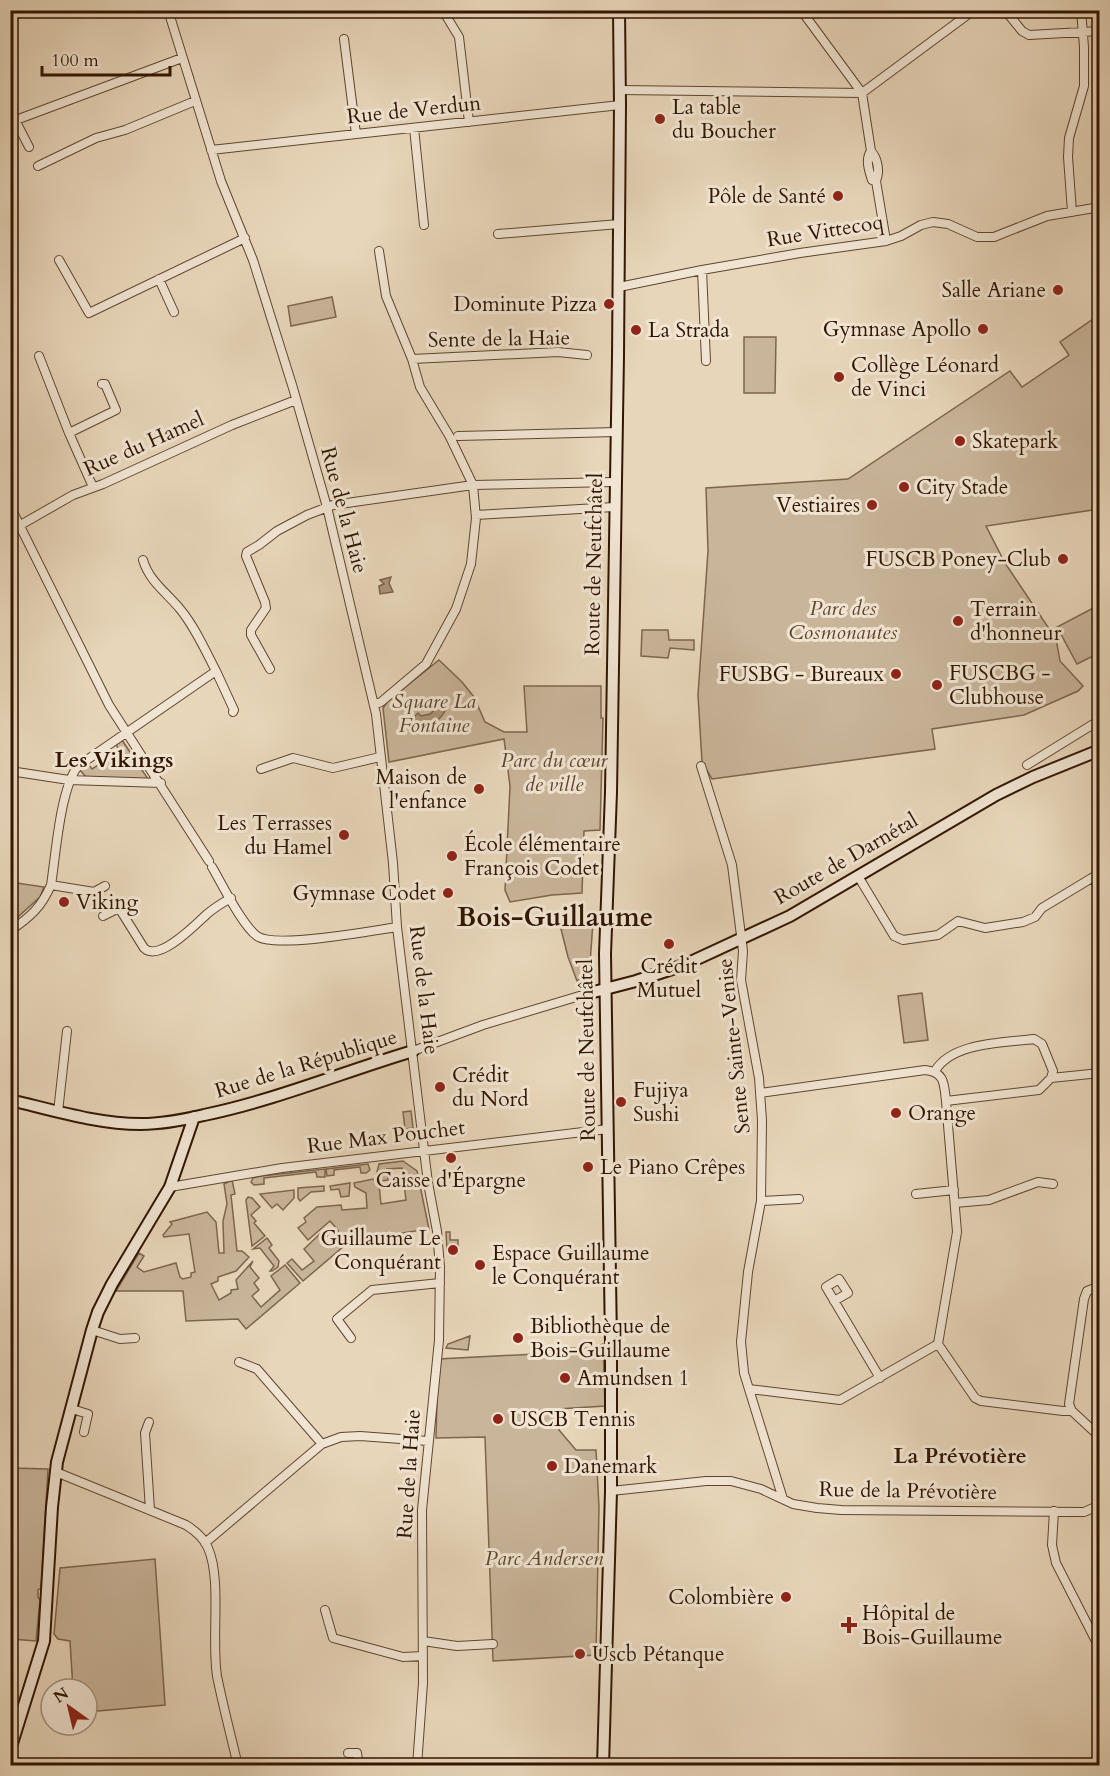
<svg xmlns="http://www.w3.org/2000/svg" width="1110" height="1776" font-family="Cardo,serif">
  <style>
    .green { fill: #c9b59a; stroke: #7d654d; stroke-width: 1.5 }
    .water { fill: #aa947b; stroke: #7a614a; stroke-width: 1.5 }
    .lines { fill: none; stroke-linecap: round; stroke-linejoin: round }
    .street-casing { stroke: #5f452e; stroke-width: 10 }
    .secondary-casing { stroke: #311500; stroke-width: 14 }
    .street { stroke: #f0e4d2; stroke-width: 8 }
    .secondary { stroke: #f0e4d2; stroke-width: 10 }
    .poi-dot { fill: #8f2418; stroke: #f0e4d2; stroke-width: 2 }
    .labels { text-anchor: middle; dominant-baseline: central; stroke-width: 6; stroke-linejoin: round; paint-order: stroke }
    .poi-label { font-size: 21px; fill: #311500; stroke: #f0e4d2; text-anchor: start }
    .street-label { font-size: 21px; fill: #311500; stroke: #f0e4d2 }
    .park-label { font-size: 21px; font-style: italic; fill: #5f452e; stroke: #f0e4d2 }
    .neighbourhood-label { font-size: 22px; font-weight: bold; fill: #311500; stroke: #f0e4d2 }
    .district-label { font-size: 27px; font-weight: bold; fill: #311500; stroke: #f0e4d2 }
  </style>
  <rect width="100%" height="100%" fill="#e8d6ba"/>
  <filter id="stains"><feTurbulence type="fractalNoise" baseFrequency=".00333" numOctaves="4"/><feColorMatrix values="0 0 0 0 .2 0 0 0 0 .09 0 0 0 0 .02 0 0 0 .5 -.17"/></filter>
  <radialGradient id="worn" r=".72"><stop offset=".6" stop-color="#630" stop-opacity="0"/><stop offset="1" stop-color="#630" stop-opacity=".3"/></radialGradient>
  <path class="green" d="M332 297 336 317 291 326 288 306Z
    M1099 315V509L986 526 1005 563 1056 639 1060 661 1083 686 1078 691 1024 715 932 729 935 749 712 779 702 762 698 695 708 551 706 488 848 479 1010 371 1022 387 1069 355 1060 342Z
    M744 337H776L775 393H744Z
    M1099 605V653L1077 664 1057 627Z
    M642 630H668L669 640H694V650L670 648 668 658 641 656Z
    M439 660 462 682 474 697 485 722 504 732H527L524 686H601V718H603L600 830 584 831 582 893 552 895 510 902 505 890 510 786 504 739 389 762 383 708 388 701Z
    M122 740 148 779 86 777 80 770 88 764 92 769 120 751 116 745Z
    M10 882 44 887 40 897 11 923Z
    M593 922 590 964 585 976 577 981 568 957 561 929Z
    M922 993 928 1040 904 1043 898 996Z
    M411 1111 413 1128 405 1129 403 1112Z
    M403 1161 417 1171 429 1229 350 1241 303 1281 287 1263 292 1259 302 1270 314 1261 304 1249 322 1232 326 1236 337 1238 338 1230 330 1221 308 1240 298 1228 306 1222 304 1218 317 1207 341 1205 342 1210 367 1208 366 1193 355 1187 354 1183 373 1179 379 1185 381 1204 406 1200 402 1168 387 1169 388 1180 381 1181 376 1176 379 1164Z
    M368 1164 370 1170 366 1173H361L360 1167 334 1170V1175L327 1176 326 1169Z
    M325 1169V1177H317L316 1172 264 1178V1184L254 1185 251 1182 253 1178 261 1176Z
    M232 1180 235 1194 231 1195 237 1251H242L249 1257 236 1271 218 1277V1281L211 1284 219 1300 231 1293V1290L238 1289 236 1280 253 1261 250 1267 259 1278 254 1283 259 1290 252 1296 261 1307 280 1290 271 1276 285 1265 300 1283 246 1329 238 1319 186 1321 183 1291H116L139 1253 144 1256 137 1267 144 1272 176 1263 180 1277 183 1279 191 1277V1273L195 1272 189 1234 164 1237 163 1235 172 1224 170 1222 207 1212 216 1222 219 1253H224L223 1221 227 1204 224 1184Z
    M350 1183 349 1196 341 1197 339 1189 331 1190 330 1186Z
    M324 1186V1191L311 1192 300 1201 298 1198V1188Z
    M294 1190V1198L283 1210 277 1204 272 1208 260 1194Z
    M248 1197 252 1198 260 1207 251 1215 256 1221 254 1223 265 1236 252 1246 246 1200Z
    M446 1232H450V1240H458V1254L451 1253 450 1255 447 1251Z
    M267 1238 272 1245 269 1248 279 1261 278 1267 272 1271H270L274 1266 260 1248 253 1249Z
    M470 1336 468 1350 446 1348 448 1344Z
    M603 1344 605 1406 558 1409 559 1430 576 1450H596L599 1507 596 1655 493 1661 485 1437 436 1438 438 1359 536 1354V1350L556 1349 557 1353 567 1352H559V1348H596Z
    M10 1468 48 1469 41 1588 38 1590V1597L40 1600 36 1641 11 1639Z
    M155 1559 165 1705 87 1712V1689H73L70 1641 58 1639 54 1634 60 1568Z"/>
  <path class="water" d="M391 577 389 583 393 592 380 594 379 586 384 584 380 580Z
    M446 699H448C448 715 432 726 419 732L415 727V716L418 713 421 716 430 714Z"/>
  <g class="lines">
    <g class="street-casing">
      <path id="street" d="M168 10 221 181 253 260 293 388 327 507 376 714 393 863 397 927 428 1183 437 1231 440 1267 439 1340 422 1510 423 1683 417 1766
        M439 10 445 14 459 37 469 122
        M801 10 862 93 871 151C878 159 880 172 876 181L886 241
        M1005 10 1022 31 1029 35 1100 31
        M344 39 356 134
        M620 90 862 93 974 10
        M10 110 29 147
        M16 120 182 58
        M414 128 424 225
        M211 150 620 105
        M871 151C865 159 869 171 872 180L876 181
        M38 166 96 138 125 130 195 101
        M1072 212 1068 157 1069 138 1084 86V47L1081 10
        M498 234 619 224
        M59 260 89 313 245 238
        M702 270 706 361
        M159 279 174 312
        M619 287 702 270 800 253 886 241 901 236 921 225 933 222 948 224 977 237H994L1047 216 1100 207
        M39 356 69 433
        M412 359 558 352 587 355
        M458 436 616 432
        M93 487 69 433 116 410 105 384H102
        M10 506 109 705 209 861
        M476 515 614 507
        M10 531 73 495 103 484 232 425 296 400
        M270 669 251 635V630L266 608 265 602 246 556 247 552 259 545 277 531 307 515 333 505 473 485 615 482
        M216 671 234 710 233 712
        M374 705 381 702 426 664 456 609 471 564 476 518 473 485 450 437 420 387 412 359 386 296 379 251
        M1027 765 1100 720
        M701 766 732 865 743 951 741 980 759 1078 762 1120 761 1201 748 1272 741 1342 744 1373 783 1499
        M261 769 293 758 333 768 380 757
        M10 771 69 780 161 783
        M212 867C222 884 242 925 257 936 274 949 371 931 397 927
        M858 876 894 936 903 940 938 935 958 921 985 928 1023 922 1035 917 1042 908 1100 873
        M1093 877 1100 889
        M51 885 94 892 105 886
        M103 916 119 908 144 948C159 963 196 924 207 914 214 908 222 903 231 898
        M10 931C30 917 41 908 51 885 56 854 60 789 78 766L216 671C205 650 195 627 180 609 167 593 149 581 143 560
        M413 1051 483 1025 586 994
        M935 1071C952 1042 1004 1043 1034 1039L1042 1044 1053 1071 1051 1078 1039 1090 946 1101
        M1051 1078 1100 1073
        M760 1093 925 1070C945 1072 944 1084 946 1101L957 1232 938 1344
        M58 1112 67 1031
        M170 1187 282 1168 608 1129
        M916 1194 954 1190
        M761 1201 799 1199
        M955 1203 989 1200 1038 1182 1053 1184
        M1100 1286 1087 1291 1084 1299 1069 1404 1072 1411 1100 1437
        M834 1301 848 1293 839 1279 826 1287 880 1378
        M92 1330 120 1339 135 1338
        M351 1338 337 1319 372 1290 440 1283
        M239 1362 257 1369 322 1444
        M749 1389 840 1400 938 1344 975 1398 981 1401 1063 1411H1072
        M72 1409 88 1414 84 1432
        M149 1422 145 1433 150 1510
        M56 1472 186 1525C194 1530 204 1538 208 1548 222 1579 211 1640 217 1676 223 1706 231 1736 238 1766
        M611 1491 706 1481H731L761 1489 793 1504 817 1508 841 1510 1084 1512 1100 1505
        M1054 1511 1052 1545 1056 1563 1100 1649
        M205 1543 322 1444 341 1437 360 1436 428 1441
        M325 1610 333 1638 403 1657 423 1656
        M423 1641 457 1646 493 1644
        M348 1753H357L359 1766"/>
    </g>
    <g class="secondary-casing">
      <path id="secondary" d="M586 994 636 981 684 965 790 916 996 795 1033 777 1100 750
        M10 1100C53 1110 97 1124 141 1124 162 1124 183 1120 204 1115 276 1100 343 1072 413 1051
        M10 1750 44 1641 52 1507 57 1462 92 1330 98 1312 112 1284 170 1187 194 1117
        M603 1766 611 1491V1342L605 954 611 792 618 356 620 105 619 10"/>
    </g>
    <use href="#street" class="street"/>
    <use href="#secondary" class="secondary"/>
  </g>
  <g class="poi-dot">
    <circle cx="660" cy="119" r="6"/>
    <circle cx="838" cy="196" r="6"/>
    <circle cx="1058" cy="290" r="6"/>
    <circle cx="609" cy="304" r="6"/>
    <circle cx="983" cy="329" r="6"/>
    <circle cx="636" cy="330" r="6"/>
    <circle cx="839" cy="377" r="6"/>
    <circle cx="960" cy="441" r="6"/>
    <circle cx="904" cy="487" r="6"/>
    <circle cx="872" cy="505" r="6"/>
    <circle cx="1063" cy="559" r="6"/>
    <circle cx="958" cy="621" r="6"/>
    <circle cx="896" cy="674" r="6"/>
    <circle cx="937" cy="685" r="6"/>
    <circle cx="479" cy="789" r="6"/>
    <circle cx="344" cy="835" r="6"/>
    <circle cx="452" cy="856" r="6"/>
    <circle cx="448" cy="893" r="6"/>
    <circle cx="64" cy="902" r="6"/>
    <circle cx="669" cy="944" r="6"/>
    <circle cx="440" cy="1087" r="6"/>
    <circle cx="621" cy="1102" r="6"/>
    <circle cx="896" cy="1113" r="6"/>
    <circle cx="451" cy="1158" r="6"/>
    <circle cx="588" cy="1167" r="6"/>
    <circle cx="453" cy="1250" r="6"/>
    <circle cx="480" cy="1265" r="6"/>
    <circle cx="518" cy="1338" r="6"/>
    <circle cx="565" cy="1378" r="6"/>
    <circle cx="498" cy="1419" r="6"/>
    <circle cx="552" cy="1466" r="6"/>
    <circle cx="786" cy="1597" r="6"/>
    <path d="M846 1616h6v6h6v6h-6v6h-6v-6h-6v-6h6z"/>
    <circle cx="580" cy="1654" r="6"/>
  </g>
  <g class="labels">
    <g class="poi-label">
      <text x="672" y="107">La table<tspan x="672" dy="24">du Boucher</tspan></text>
      <text x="826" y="196" text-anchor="end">Pôle de Santé</text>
      <text x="1046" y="290" text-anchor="end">Salle Ariane</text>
      <text x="597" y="304" text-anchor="end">Dominute Pizza</text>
      <text x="971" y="329" text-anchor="end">Gymnase Apollo</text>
      <text x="648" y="330">La Strada</text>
      <text x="851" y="365">Collège Léonard<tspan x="851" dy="24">de Vinci</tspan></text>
      <text x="972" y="441">Skatepark</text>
      <text x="916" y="487">City Stade</text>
      <text x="860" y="505" text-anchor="end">Vestiaires</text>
      <text x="1051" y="559" text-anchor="end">FUSCB Poney-Club</text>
      <text x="970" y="609">Terrain<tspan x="970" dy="24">d'honneur</tspan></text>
      <text x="949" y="673">FUSCBG -<tspan x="949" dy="24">Clubhouse</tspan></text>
      <text x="884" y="674" text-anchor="end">FUSBG - Bureaux</text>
      <text x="467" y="777" text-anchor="end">Maison de<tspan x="467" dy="24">l'enfance</tspan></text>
      <text x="332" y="823" text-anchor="end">Les Terrasses<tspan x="332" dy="24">du Hamel</tspan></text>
      <text x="464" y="844">École élémentaire<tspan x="464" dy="24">François Codet</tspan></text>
      <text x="436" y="893" text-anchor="end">Gymnase Codet</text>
      <text x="76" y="902">Viking</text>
      <text x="669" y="966" text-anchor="middle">Crédit<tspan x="669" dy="24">Mutuel</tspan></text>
      <text x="452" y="1075">Crédit<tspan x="452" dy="24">du Nord</tspan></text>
      <text x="633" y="1090">Fujiya<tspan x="633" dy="24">Sushi</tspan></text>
      <text x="908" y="1113">Orange</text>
      <text x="600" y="1167">Le Piano Crêpes</text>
      <text x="451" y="1180" text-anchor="middle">Caisse d'Épargne</text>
      <text x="441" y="1238" text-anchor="end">Guillaume Le<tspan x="441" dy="24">Conquérant</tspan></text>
      <text x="492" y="1253">Espace Guillaume<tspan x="492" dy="24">le Conquérant</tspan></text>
      <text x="530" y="1326">Bibliothèque de<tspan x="530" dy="24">Bois-Guillaume</tspan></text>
      <text x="577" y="1378">Amundsen 1</text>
      <text x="510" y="1419">USCB Tennis</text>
      <text x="564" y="1466">Danemark</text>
      <text x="774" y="1597" text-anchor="end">Colombière</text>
      <text x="862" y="1613">Hôpital de<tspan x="862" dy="24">Bois-Guillaume</tspan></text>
      <text x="592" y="1654">Uscb Pétanque</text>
    </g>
    <g class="street-label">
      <text transform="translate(414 110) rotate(-6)">Rue de Verdun</text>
      <text transform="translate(825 231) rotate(-9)">Rue Vittecoq</text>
      <text transform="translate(499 339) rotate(-1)">Sente de la Haie</text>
      <text transform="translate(144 444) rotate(-24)">Rue du Hamel</text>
      <text transform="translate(344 510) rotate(75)">Rue de la Haie</text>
      <text transform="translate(594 564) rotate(-89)">Route de Neufchâtel</text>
      <text transform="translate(846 859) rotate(-30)">Route de Darnétal</text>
      <text transform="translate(424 990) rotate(83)">Rue de la Haie</text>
      <text transform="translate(734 1046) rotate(-96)">Sente Sainte-Venise</text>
      <text transform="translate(587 1050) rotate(-91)">Route de Neufchâtel</text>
      <text transform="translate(306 1064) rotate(-17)">Rue de la République</text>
      <text transform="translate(386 1137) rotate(-7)">Rue Max Pouchet</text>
      <text transform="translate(409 1474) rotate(-86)">Rue de la Haie</text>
      <text transform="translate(908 1491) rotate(1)">Rue de la Prévotière</text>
    </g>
    <g class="park-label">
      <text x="843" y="608">Parc des<tspan x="843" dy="24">Cosmonautes</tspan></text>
      <text x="434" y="701">Square La<tspan x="434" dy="24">Fontaine</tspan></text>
      <text x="554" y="760">Parc du cœur<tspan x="554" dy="24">de ville</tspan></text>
      <text x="544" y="1558">Parc Andersen</text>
    </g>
    <g class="neighbourhood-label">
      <text x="114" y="760">Les Vikings</text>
      <text x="960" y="1456">La Prévotière</text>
    </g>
    <g class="district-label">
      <text x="555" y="917">Bois-Guillaume</text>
    </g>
  </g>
  <rect width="1110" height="1776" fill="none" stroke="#e8d6ba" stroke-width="36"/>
  <rect x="12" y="12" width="1086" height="1752" fill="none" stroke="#311500" stroke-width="3"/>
  <rect x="18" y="18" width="1074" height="1740" fill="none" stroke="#311500" stroke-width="1.5"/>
  <g transform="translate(69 1707) rotate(326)"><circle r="28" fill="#f0e4d2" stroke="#a4917e" stroke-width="1.5"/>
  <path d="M0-4.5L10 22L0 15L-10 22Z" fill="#8f2418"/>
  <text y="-9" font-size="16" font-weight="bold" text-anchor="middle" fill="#311500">N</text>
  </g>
  <path d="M42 66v9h128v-9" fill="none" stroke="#311500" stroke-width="3"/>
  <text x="51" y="66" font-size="18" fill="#311500" stroke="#f0e4d2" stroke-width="4.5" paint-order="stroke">100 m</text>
  <rect width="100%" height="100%" filter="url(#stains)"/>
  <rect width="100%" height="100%" fill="url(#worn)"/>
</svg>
